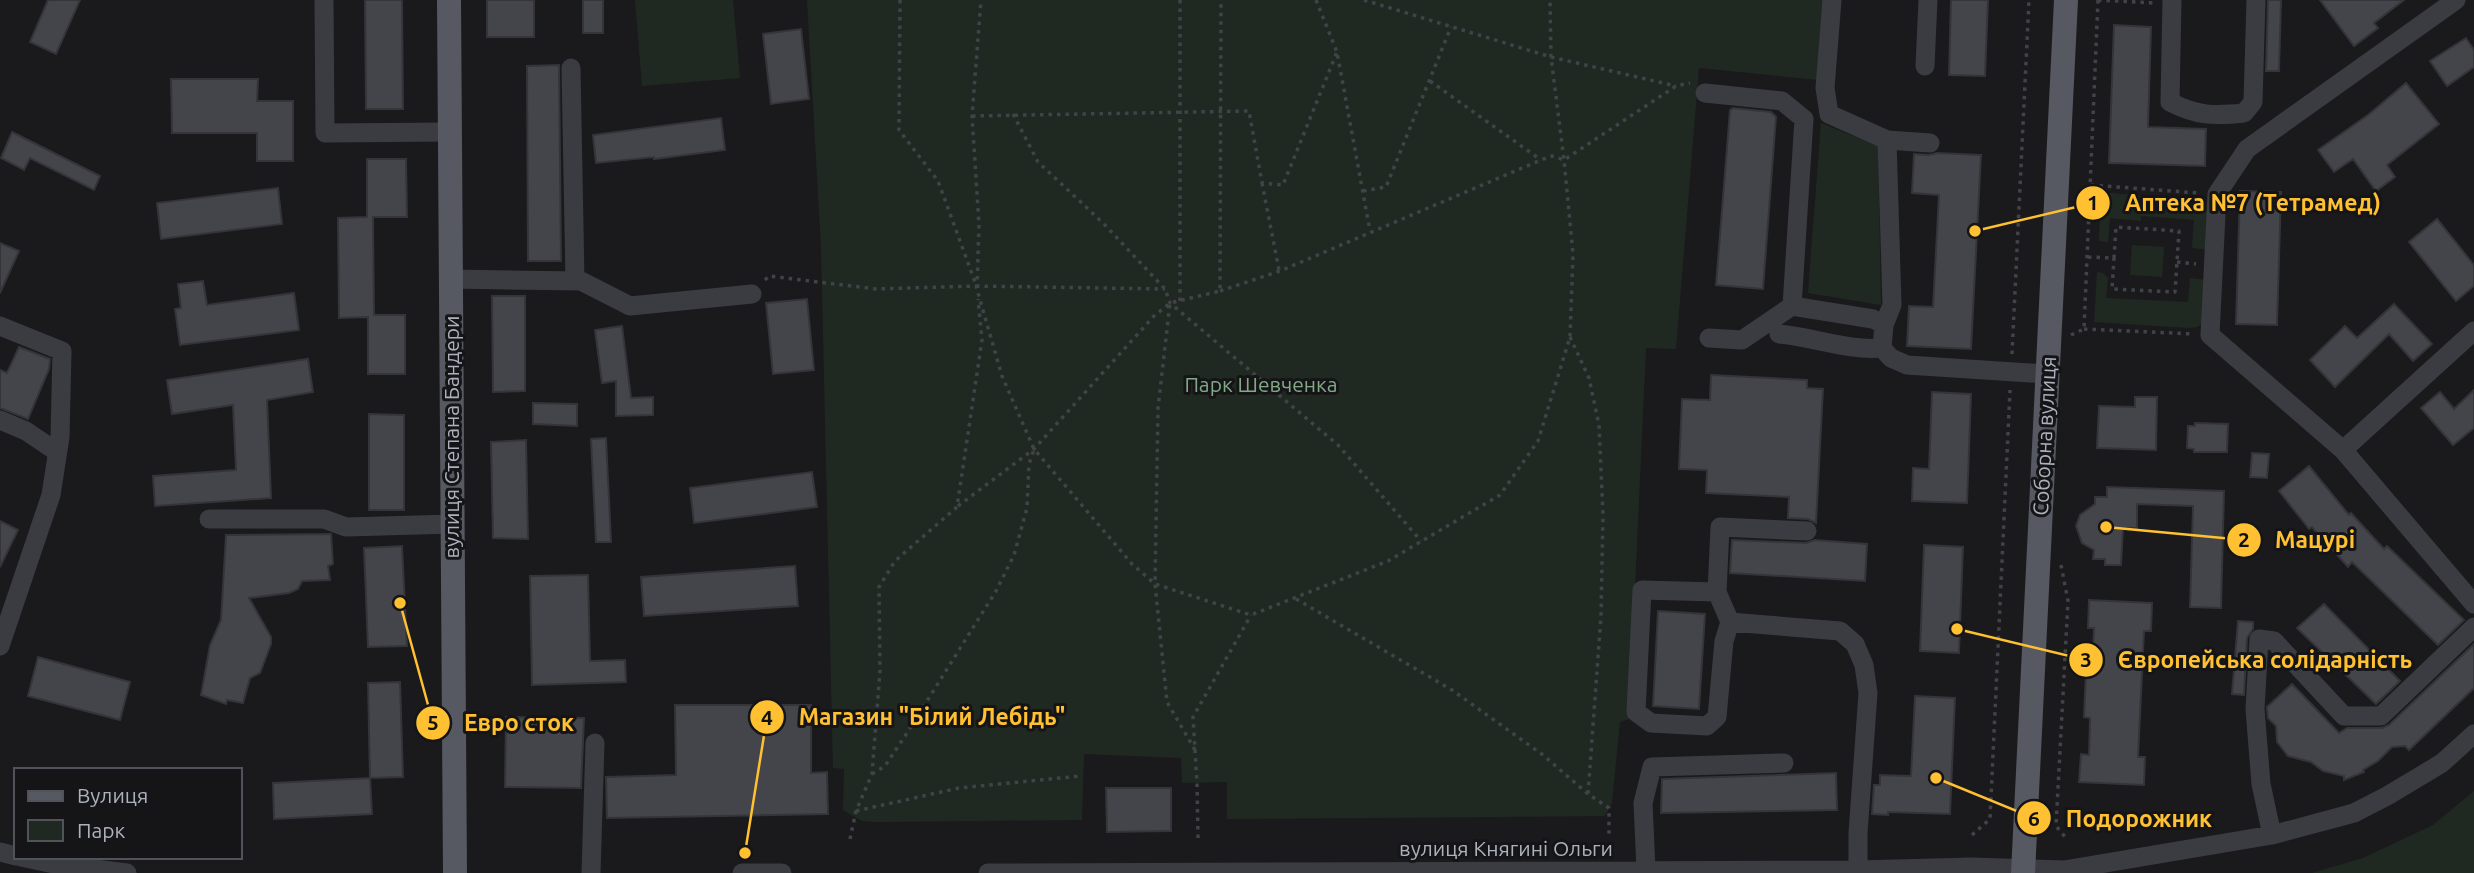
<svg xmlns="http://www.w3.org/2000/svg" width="2474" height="873" font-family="Ubuntu,sans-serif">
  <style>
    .green { fill: #202921 }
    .building { fill: #44454a; stroke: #343439; stroke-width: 2 }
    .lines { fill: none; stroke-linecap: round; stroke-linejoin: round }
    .path { stroke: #414349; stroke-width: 3.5; stroke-dasharray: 3.5 5; stroke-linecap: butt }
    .minor { stroke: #3b3c42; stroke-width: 19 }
    .major { stroke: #575962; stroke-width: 24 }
    .labels { text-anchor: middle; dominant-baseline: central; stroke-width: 6; stroke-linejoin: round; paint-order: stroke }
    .park-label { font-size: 21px; fill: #82a986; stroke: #151518 }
    .street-label { font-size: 21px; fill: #acb1bd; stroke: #151518 }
    .leader { fill: none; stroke: #ffc031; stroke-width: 2.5 }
    .callout-dot { fill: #ffc031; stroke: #151518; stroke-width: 2.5 }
    .mark-label { font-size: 21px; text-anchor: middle; font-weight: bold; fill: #111 }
    .callout-label { font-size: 23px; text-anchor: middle; font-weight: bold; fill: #ffc031; stroke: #151518; stroke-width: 6; stroke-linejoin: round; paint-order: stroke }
  </style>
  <rect width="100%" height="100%" fill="#1a1a1d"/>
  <path class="green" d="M635 0H733L740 78 642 86Z
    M807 0H1826L1819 80 1699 68 1676 349 1646 348 1629 719 1620 722 1612 803 1605 816 1227 819V782L1182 783 1181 758 1084 754 1082 820 876 822 862 821 843 810 844 769 833 768 821 247Z
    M1821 123 1878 146 1881 305 1808 293Z
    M2101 192 2206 202 2209 208V250L2192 248 2194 220 2141 216V221L2110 218 2108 242 2099 241Z
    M2132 245 2164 247 2162 277 2130 275Z
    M2097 272 2103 273 2108 278 2106 298 2188 302 2190 278 2207 280 2202 324 2197 327 2189 328 2094 322Z
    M2474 791V873H2312L2363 858 2433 825Z"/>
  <path class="building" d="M48 0H80L56 54 30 42Z
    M365 0H402L403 109H366Z
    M487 0H534V37H487Z
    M583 0H603V33H583Z
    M1951 0H1988L1985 76 1949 75Z
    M2268 0H2281L2279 71H2266Z
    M2320 0H2404L2374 23 2378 28 2354 46Z
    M2114 25 2151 27 2148 127 2206 129 2205 166 2109 163Z
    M801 29 809 99 771 104 763 34Z
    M2466 38 2474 50V67L2447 86 2430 61Z
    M559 65 561 261H528L527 66Z
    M171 79H258L257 101H293V161H257V133H172Z
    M2406 83 2439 124 2387 165 2395 177 2376 191 2353 159 2334 172 2318 150 2368 115Z
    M1733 108 1771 112 1776 117 1763 289 1716 285 1730 110Z
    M721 118 725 150 654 159V157L596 163 593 135Z
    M12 132 100 176 94 190 30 158 24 170 1 158Z
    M1937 153 1981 155 1971 349 1907 346 1909 306 1933 307 1939 195 1912 193 1914 154 1929 155Z
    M367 159H406L407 217H373L374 315H405V374H368V317L339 318 338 218 367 217Z
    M278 188 282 224 161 239 157 203Z
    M2240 191 2281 192 2277 325 2236 324Z
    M2437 219 2474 265V286L2456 301 2409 242Z
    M0 243 19 251 0 293Z
    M203 281 207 305 294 293 299 330 180 345 175 309 181 308 178 284Z
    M492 296H525V391L493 392Z
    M807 299 814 370 773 374 766 303Z
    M2394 304 2432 344 2413 361 2389 334 2335 387 2310 360 2345 326 2357 338Z
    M622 326 631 398 653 397V415L616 416V381L602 383 595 330Z
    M19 347 50 359 49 369 28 419 0 408V370L7 373Z
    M308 359 313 392 267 400 271 498 155 506 153 476 236 470 233 405 172 414 167 380Z
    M1711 375 1807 380V388L1823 389 1816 523 1808 519 1788 518 1789 497 1706 493 1707 470 1679 469 1682 399 1710 400Z
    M2474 390V428L2453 445 2421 408 2440 392 2454 409Z
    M1932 392 1971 394 1967 503 1912 501 1913 468 1929 469Z
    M2135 397H2157L2156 450 2097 448 2099 406 2135 407Z
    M533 403 577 404V426L533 424Z
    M369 414 404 415V510H369Z
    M2195 423 2228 424 2227 452H2194V449L2187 448 2188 426H2195Z
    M606 438 611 542H596L591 439Z
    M526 440 528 539 493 538 491 442Z
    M2252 453 2269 454 2267 478 2250 477Z
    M2309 466 2349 515 2351 513 2384 549 2387 546 2464 620 2438 645 2352 562 2348 567 2312 527 2309 529 2279 491Z
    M812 472 817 507 694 523 690 488Z
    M2107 487 2224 491 2221 608 2190 607 2193 506 2137 504V528H2123L2121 565H2105V559H2093L2094 550 2082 543 2076 526 2080 515 2095 504V497H2107Z
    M0 521 18 530 0 567Z
    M331 534 333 564 328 566 330 580 302 581 298 589 289 593 249 598 271 637V644L260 673 250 678 243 703 227 700 226 704 201 695 210 645 221 620 226 535Z
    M1732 540 1806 543 1815 540 1867 544 1865 581 1730 573Z
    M1924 545 1963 547 1959 653 1920 651Z
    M402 546 407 646 368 647 364 548Z
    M795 566 798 606 644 616 641 577Z
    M588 575 590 661 625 660 626 682 532 685 530 576Z
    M2089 600 2152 603 2151 631H2144L2138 757H2145L2144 785 2079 782 2081 754 2089 755 2090 718 2084 717 2086 672H2092L2094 628H2088Z
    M2324 604 2400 681 2376 704 2297 628Z
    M1658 611 1705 614 1699 709 1653 706Z
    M2238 621 2253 622V629L2247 638 2244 695 2232 694Z
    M2474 644V688L2409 750 2405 746 2392 747 2378 761 2363 770 2364 772 2344 780V776L2323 771 2311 762 2288 756 2277 742 2276 726 2268 718 2267 707 2292 684 2339 733 2347 728H2382L2389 725Z
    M38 657 130 682 120 720 28 696Z
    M400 682 403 777 370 778 368 683Z
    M1915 696 1955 698 1950 814 1888 812V815L1872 814 1874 785H1880V775L1911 776Z
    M675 705H811V773L827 772 828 814 607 818 606 777 676 775Z
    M506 717 584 718 581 788 505 787Z
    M1836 773 1837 810 1661 813 1662 779Z
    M370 778 372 814 274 819 273 783Z
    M1106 788H1171V831L1107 832Z"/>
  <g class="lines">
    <path class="path" d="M900 0 899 130 938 181 975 282
      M1180 0V301
      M1316 0 1337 52 1370 231
      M1364 0 1551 57 1676 86
      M2098 0 2153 3
      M1430 81 1541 160
      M1013 114 1038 162 1103 223 1165 289 1170 303 1338 445 1421 541
      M972 116 1249 111 1262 183 1283 185 1337 52
      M1262 183 1279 270
      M2091 185 2198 193
      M1363 191 1386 187 1451 27
      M2088 257 2114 258 2112 289 2175 292 2179 231 2116 227 2114 258
      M2177 262 2196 264
      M765 280 769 276 876 289 976 286 1002 376 1034 449 1132 564 1155 584 1251 615 1388 561 1500 495 1538 441 1570 337 1573 254 1564 160 1551 57 1550 0
      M976 286 1165 289
      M977 288 979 224 972 116 981 0
      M1220 291 1280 271 1541 160 1552 156 1564 160 1676 86 1690 83
      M2084 329 2194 334
      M2071 335 2084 329 2098 0
      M1570 337 1589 378 1599 425 1603 515 1601 616 1588 794
      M2012 354 2029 0
      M958 506 1034 449 1154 316 1169 304
      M2061 565 2068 601 2056 826 2066 838
      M1296 599 1452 690 1543 755 1588 794 1609 808V835
      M1195 750 1167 702 1155 584 1158 408 1170 303 1220 291 1221 0
      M872 774 885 766 905 736 996 591 1014 555 1027 508 1029 464 1034 449
      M856 811 959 788 1081 776
      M1972 835 1990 819 2010 390
      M1198 838 1197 783 1193 717 1251 615
      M850 839 856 811 872 774 880 671 879 587 895 561 957 507 982 340 978 299"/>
    <path class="minor" d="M324 0 325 133 449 132
      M1832 0 1825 88 1829 114 1887 140 1892 305 1884 325 1882 348 1891 358 1907 365 2047 374
      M2172 0 2170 102C2197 116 2214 116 2244 113L2253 102 2256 0
      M2456 0 2247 149 2217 194 2210 335 2343 450 2474 604
      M1925 66 1928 0
      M571 68 575 281
      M1705 93 1782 101 1804 119 1792 306
      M1887 140 1930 143
      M450 279 581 281 630 306 752 294
      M0 326 62 351 60 437 51 495 0 646
      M1779 334C1814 337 1847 351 1882 348
      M1709 338 1742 340 1792 306 1873 319 1884 325
      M0 420 26 431 57 452
      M2343 450 2474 331
      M209 519H324L346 527 452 524
      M1642 590 1717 592 1730 622 1724 641 1717 717 1707 726 1651 723 1636 712Z
      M1717 592 1720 527 1807 531
      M1730 622 1840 631 1855 644 1864 665 1868 693 1858 833V870
      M2272 835 2261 784 2255 709 2259 639 2274 641 2344 716H2381L2474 627
      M0 852 16 856
      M21 857 54 864 127 873
      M1646 870 1643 803 1652 767 1784 763
      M591 873 595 743
      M742 873H782
      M988 873 1858 870 1971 867 2064 870 2272 835 2354 813 2387 796 2442 763 2474 734"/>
    <path class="major" d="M449 0 455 873
      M2023 873 2066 0"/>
  </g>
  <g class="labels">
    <g class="park-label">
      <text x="1261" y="384">Парк Шевченка</text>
    </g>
    <g class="street-label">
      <text transform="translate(2044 436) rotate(-87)">Соборна вулиця</text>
      <text transform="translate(451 437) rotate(-90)">вулиця Степана Бандери</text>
      <text x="1506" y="848">вулиця Княгині Ольги</text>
    </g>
  </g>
  <path class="leader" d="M1975 231L2093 203M2106 527L2244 540M1957 629L2086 660M745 853L767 717M400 603L433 723M1936 778L2034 818"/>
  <g class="callout-dot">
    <circle cx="1975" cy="231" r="7"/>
    <circle cx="2106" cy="527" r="7"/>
    <circle cx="1957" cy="629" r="7"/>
    <circle cx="745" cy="853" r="7"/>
    <circle cx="400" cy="603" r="7"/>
    <circle cx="1936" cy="778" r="7"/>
    <circle cx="2093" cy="203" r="18"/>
    <circle cx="2244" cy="540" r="18"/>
    <circle cx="2086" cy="660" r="18"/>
    <circle cx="767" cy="717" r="18"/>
    <circle cx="433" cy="723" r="18"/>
    <circle cx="2034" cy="818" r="18"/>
  </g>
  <g class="mark-label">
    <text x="2093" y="210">1</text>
    <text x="2244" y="547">2</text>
    <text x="2086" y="667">3</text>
    <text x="767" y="725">4</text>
    <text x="433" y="730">5</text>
    <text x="2034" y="826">6</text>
  </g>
  <g class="callout-label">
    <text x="2253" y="211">Аптека №7 (Тетрамед)</text>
    <text x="2315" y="548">Мацурі</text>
    <text x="2265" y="668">Європейська солідарність</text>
    <text x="932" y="725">Магазин "Білий Лебідь"</text>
    <text x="519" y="731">Евро сток</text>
    <text x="2139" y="827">Подорожник</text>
  </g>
  <rect x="14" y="768" width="228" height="91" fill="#151518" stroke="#51535a" stroke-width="2"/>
  <rect x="28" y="791" width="35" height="10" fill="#575962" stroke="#51535a" stroke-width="2"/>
  <text x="77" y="803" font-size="21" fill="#acb1bd">Вулиця</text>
  <rect x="28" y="820" width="35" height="21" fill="#202921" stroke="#51535a" stroke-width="2"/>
  <text x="77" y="838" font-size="21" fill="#acb1bd">Парк</text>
</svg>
